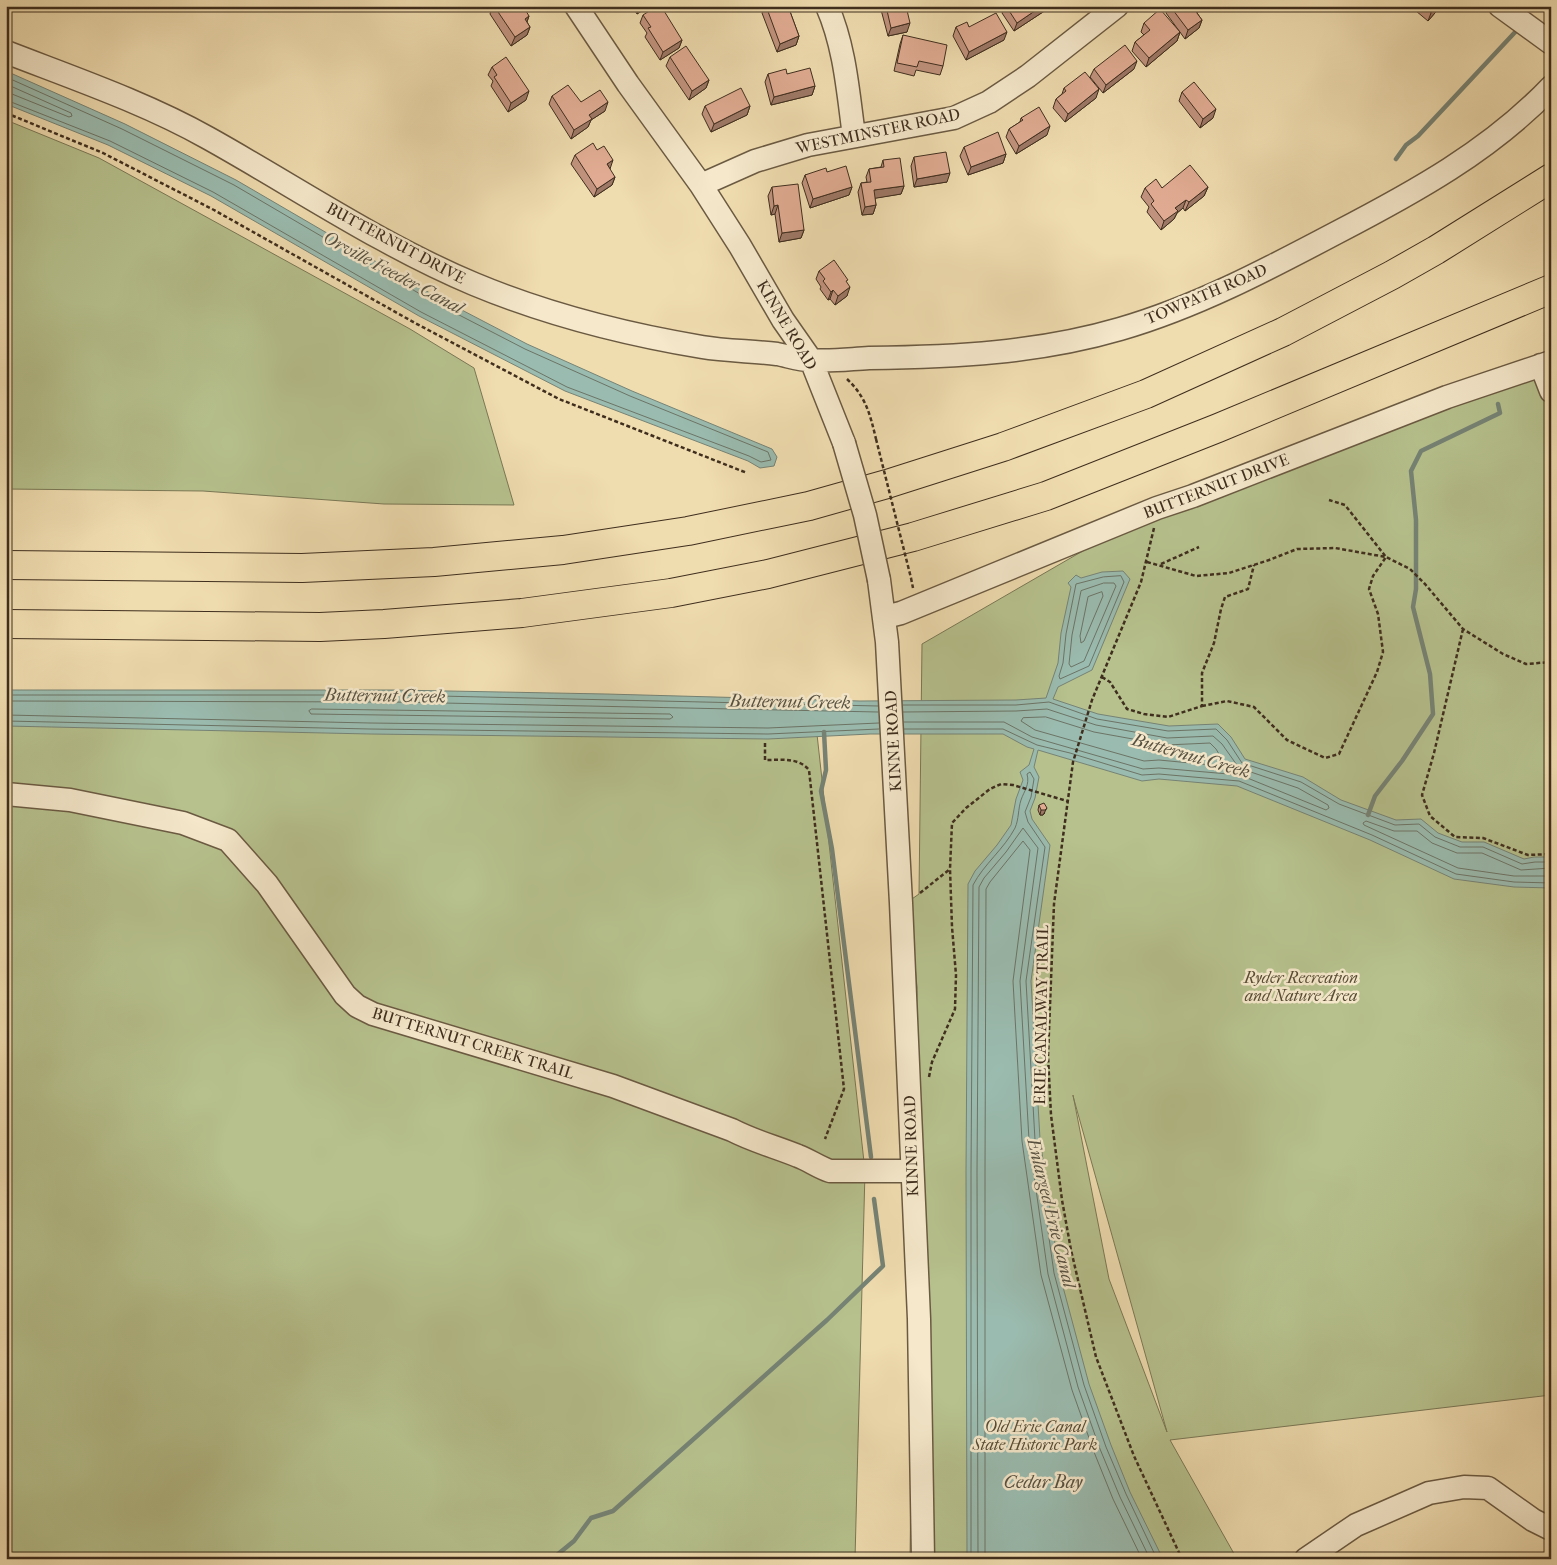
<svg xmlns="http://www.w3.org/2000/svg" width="1557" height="1565" font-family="'IM FELL French Canon',serif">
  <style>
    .green { fill: #b6c18d; stroke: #7a7856; fill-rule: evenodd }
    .water { fill: #9abbaf; stroke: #768375 }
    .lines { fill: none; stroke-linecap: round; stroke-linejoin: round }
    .shore { stroke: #6c7466; stroke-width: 1 }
    .stream { stroke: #768375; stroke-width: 4.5 }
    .minor-casing { stroke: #6b5a42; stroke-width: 25 }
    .highway-casing { stroke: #3f2e1e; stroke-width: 30 }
    .path { stroke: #3f2e1e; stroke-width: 2.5; stroke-dasharray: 4 2.5; stroke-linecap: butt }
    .minor { stroke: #f5e8cb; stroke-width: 22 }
    .highway { stroke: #efdcaf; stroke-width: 28 }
    .minor-bridge-casing { stroke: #6b5a42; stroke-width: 25; stroke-linecap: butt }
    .path-bridge { stroke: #3f2e1e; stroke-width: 2.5; stroke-dasharray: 4 2.5; stroke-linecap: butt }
    .minor-bridge { stroke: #f5e8cb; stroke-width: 22 }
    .wall { fill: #c1937e; stroke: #3f2e1e }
    .shaded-wall { fill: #9d7866; stroke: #3f2e1e }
    .building { fill: #e0ab92; stroke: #3f2e1e }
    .labels { text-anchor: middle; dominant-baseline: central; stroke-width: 5; stroke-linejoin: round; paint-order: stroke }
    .street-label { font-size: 16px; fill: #3f2e1e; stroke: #f5e8cb }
    .park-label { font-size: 16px; font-style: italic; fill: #574b34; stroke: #f5e8cb }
    .water-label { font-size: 18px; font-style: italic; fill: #565142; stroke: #f5e8cb }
  </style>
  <rect width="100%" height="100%" fill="#efdcaf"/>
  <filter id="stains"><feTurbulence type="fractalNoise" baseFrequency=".004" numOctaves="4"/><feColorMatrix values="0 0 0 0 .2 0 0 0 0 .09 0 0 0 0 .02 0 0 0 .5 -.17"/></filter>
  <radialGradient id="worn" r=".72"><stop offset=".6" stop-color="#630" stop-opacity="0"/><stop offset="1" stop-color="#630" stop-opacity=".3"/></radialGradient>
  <path class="green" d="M6 120 99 158 410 329 474 368 514 505 384 504 203 491 6 489Z
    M1551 362V1395L1170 1440 1237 1559H910L917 987 909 901 919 894 922 644 1157 508ZM1073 1095V1096L1167 1432 1109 1279Z
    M6 704 815 716 865 1171 855 1559H6Z"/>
  <path class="water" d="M6 71 125 124 236 180 435 296 527 344 632 391 772 449 777 457 774 466 760 468 748 461 565 391 419 316 211 196 108 145 6 104Z
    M1123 571 1130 579 1092 670 1058 687 1053 699 1098 714 1169 726 1218 724 1231 737 1245 759 1303 777 1341 800 1396 820 1421 819 1438 833 1462 842H1484L1524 859 1534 857H1551V888L1514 887 1454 879 1370 840 1237 786 1159 779 1142 781 1038 750 1034 767 1039 777 1035 798 1030 811 1032 819 1050 845 1031 981 1040 1139 1059 1272 1089 1384 1111 1445 1130 1492 1163 1559H967L966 1172 968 884 975 871 997 845 1011 825 1016 799 1023 780 1020 772 1029 765 1034 749 1027 747 1003 734H870L768 739 370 734 6 726V690H395L606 694 860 701 1016 700 1046 698 1058 663 1061 633 1071 587 1068 583 1076 575 1081 578 1102 572Z"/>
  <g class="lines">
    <path class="shore" d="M6 77 122 129 234 185 432 301 525 349 630 396 768 452 771 460 761 462 749 456 567 387 421 312 213 192 110 141 6 100
      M6 84 71 113 72 116 69 117 12 94H6
      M1121 576 1124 582 1089 666 1060 679 1059 676 1063 663 1066 634 1076 584 1103 577Z
      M1104 583H1114L1116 586 1084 661 1071 667 1069 664 1072 635 1081 591Z
      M1102 592 1103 596 1084 641 1081 643 1080 636 1088 597Z
      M6 695H395L878 706
      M6 701 394 702 878 712
      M903 705H1016L1049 702 1097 719 1168 731 1216 729 1227 740 1242 763 1301 782 1339 804 1395 825 1419 824 1435 837 1460 847H1483L1522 864 1535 862H1551
      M312 709 670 714 673 717 670 719 311 714 309 711Z
      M903 712 1016 711 1047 709 1096 725 1167 738 1213 736 1222 744 1239 768 1298 788 1328 805 1329 808 1326 810 1240 775 1159 768 1143 769 1032 737 1004 722H904
      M6 715 370 723 768 728 879 723
      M1046 717 1094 732 1166 745 1210 743 1216 749 1225 764 1222 766 1159 760 1144 761 1035 730 1021 721 1023 718Z
      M6 721 370 729 768 734 879 729
      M904 729H1003L1037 745 1070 753 1142 775 1159 774 1239 781 1372 835 1456 874 1514 882 1551 883
      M1551 868 1521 870 1482 853H1457L1432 843 1417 831H1394L1366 821 1363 823 1364 825 1458 868 1514 876H1551
      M971 1559V1172L973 885C984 864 1004 849 1015 828 1019 819 1018 809 1021 800 1024 791 1030 785 1027 774L1030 772 1034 779 1031 797 1025 812 1028 822 1045 847 1026 981 1035 1140 1054 1273 1084 1385 1106 1447 1126 1494 1157 1559
      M978 1559 977 1172 979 887 984 878 1006 852 1023 828 1038 848 1020 981 1029 1140 1048 1274 1078 1387 1100 1449 1120 1497 1150 1559
      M985 1559V1172L986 889 990 882 1023 841 1030 850 1013 981 1022 1141 1041 1275 1072 1390 1094 1452 1113 1499 1142 1559"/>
    <path class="stream" d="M1396 159 1406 145 1418 136 1518 29
      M824 732 826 770 821 791 832 849 871 1157
      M1368 815 1375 796 1402 761 1433 714 1430 674 1413 607 1416 589V520L1411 471 1421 451 1500 413 1498 404
      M552 1559 574 1541 591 1518 613 1511 827 1320 883 1266 874 1199"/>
    <g class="minor-casing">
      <path id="minor" d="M576 6 628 84 701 185 740 246 783 320 811 360 844 443
        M827 6C845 47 848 92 854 136
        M1500 6 1551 43
        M6 52C73 78 146 103 208 138 296 187 381 245 474 284 546 314 624 334 702 347 726 351 752 351 777 354 788 356 799 360 810 360 829 362 850 359 869 358 954 357 1038 353 1120 329 1196 307 1266 270 1336 233 1413 193 1490 151 1551 87
        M701 185 755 161 808 145 954 118 989 102 1028 76 1117 6
        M1541 365 1551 391
        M879 580 887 642 901 903 919 1319 923 1559
        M885 617 901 613 1157 508 1193 496 1447 397 1551 362
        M6 794 70 800 183 823 228 840 267 884 345 995 357 1006 373 1014 613 1086 732 1130C753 1141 776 1147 798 1156 809 1160 818 1167 830 1171H912
        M1306 1559 1356 1525 1429 1493 1464 1487 1488 1488 1533 1520 1551 1529"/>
    </g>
    <g class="highway-casing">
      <path id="highway" d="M6 565 302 568 434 562 563 550 688 531 809 506 887 484 1003 447 1146 394 1283 332 1392 275 1436 250 1551 178
        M6 624 320 627 384 624 522 613 671 593 768 574 913 537 1046 496 1218 428 1551 289"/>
    </g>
    <path class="path" d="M6 113 103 153 214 210 415 323 559 399 747 473
      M847 379C866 397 870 414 876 439
      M1154 528 1141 582 1092 700 1073 762 1054 904 1048 1056 1051 1115 1062 1200 1071 1250 1096 1357 1134 1456 1182 1559
      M1147 562 1196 576 1229 573 1269 560 1297 549 1335 548 1386 557 1410 569 1425 584 1463 629 1503 654 1526 664 1551 662
      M1161 564 1199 547
      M911 578 913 588
      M1463 629 1434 753 1422 795 1430 816 1455 837 1483 838 1528 855 1551 854
      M1102 677 1110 682 1127 709 1144 714 1168 717 1202 706V673L1214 643 1221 609 1225 597 1248 589 1254 565
      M1202 706 1227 701 1254 707 1287 740 1325 758 1339 754 1377 672 1383 652 1378 614 1369 589 1373 576 1386 557 1345 505 1329 500
      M765 743V760C781 760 798 757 809 770L844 1089 825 1139
      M920 893 950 869
      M929 1077 932 1062 955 1009 956 975 952 927 950 869 952 823 966 808 990 789 1001 784 1013 785 1067 801"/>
    <use href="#minor" class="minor"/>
    <use href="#highway" class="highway"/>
    <g class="minor-bridge-casing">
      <path id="minor-bridge" d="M844 443 865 515 879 580"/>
    </g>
    <path class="path-bridge" d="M876 439 911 578"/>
    <use href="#minor-bridge" class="minor-bridge"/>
  </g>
  <path class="wall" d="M492 6H516L517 8 529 16 527 22 530 27 527 35 511 46 490 14Z
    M632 6H649L637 14Z
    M765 6H788L799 36 796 45 777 52 762 13Z
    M880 6H906L907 32 888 36Z
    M1004 6H1048L1046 10 1014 31 1002 13Z
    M1168 6H1205L1197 13 1202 20 1199 28 1185 39 1166 13Z
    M1410 6H1441L1428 21Z
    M643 15 682 40 679 48 660 60 645 37 647 33 640 23Z
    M1144 23 1180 32 1177 41 1146 67 1132 51 1135 42 1144 35 1141 32Z
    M956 27H969L1004 40 966 60 953 36Z
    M903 35 943 66 940 75 916 70 914 76 894 71 900 44Z
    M670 57 709 80 706 88 689 100 666 66Z
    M492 67 526 100 508 112 491 86 493 81 488 75Z
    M1094 69H1134L1103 93 1090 77Z
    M768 74H787L815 86 812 95 771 105 765 82Z
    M1064 88 1096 98 1065 122 1053 108 1056 99 1062 94Z
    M1182 92 1213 118 1200 128 1179 101Z
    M552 96 581 102 605 111 591 120 588 127 571 139 549 104Z
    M705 106H750L747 115 711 132 702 114Z
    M1021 118 1047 135 1016 154 1006 137 1009 129 1020 122Z
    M964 147 1006 154 1003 163 968 175 960 156Z
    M575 155 615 177 612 185 594 197 571 164Z
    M914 157 947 182 914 187 911 166Z
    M883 160 904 186 901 194 875 198 876 205 873 214 862 215 858 192 861 183 867 182 866 177 869 169 881 167Z
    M827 172 852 187 849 195 810 208 802 183 805 175Z
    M772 187 804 230 801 238 779 242 775 214 771 215 768 196Z
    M1208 187 1204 196 1185 211 1183 208 1177 213 1174 219 1161 230 1147 212 1149 207 1141 197 1145 188Z
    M819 271 847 283V296L835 305 830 299 828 300 820 289 821 287 816 279Z
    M1039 805 1045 813 1043 815H1040L1038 810Z"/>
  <path class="shaded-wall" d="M640 6H649L637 14Z
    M1042 6H1048L1046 10 1014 31 1017 23Z
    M1197 6H1205L1190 17 1194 9Z
    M1437 6H1441L1428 21 1431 13Z
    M529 16 526 24 525 19Z
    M1202 20 1199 28 1185 39 1188 30Z
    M910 23 907 32 888 36 891 28Z
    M530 27 527 35 511 46 515 37Z
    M1007 32 1004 40 966 60 969 52Z
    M1180 32 1177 41 1146 67 1149 58Z
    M799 36 796 45 777 52 780 44Z
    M682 40 679 48 660 60 663 52Z
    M1137 61 1134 69 1103 93 1106 85Z
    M709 80 706 88 689 100 692 91Z
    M815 86 812 95 771 105 774 97Z
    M1099 89 1096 98 1065 122 1068 114Z
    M529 91 526 100 508 112 511 103Z
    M608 102 605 111 591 120 588 127 571 139 574 130 589 115Z
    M750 106 747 115 711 132 714 124Z
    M1216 109 1213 118 1200 128 1203 119Z
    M1050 126 1047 135 1016 154 1019 146Z
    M1006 154 1003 163 968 175 971 167Z
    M613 160 610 169 607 164Z
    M950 173 947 182 914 187 917 179Z
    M615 177 612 185 594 197 597 189Z
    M904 186 901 194 871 199 874 190Z
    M852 187 849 195 810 208 813 199Z
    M1208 187 1204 196 1185 211 1189 202Z
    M1186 200 1183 208 1177 213 1174 219 1161 230 1164 221 1175 208Z
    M778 205 775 214 771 215 774 206Z
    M876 205 873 214 862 215 865 207Z
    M804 230 801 238 779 242 782 233Z
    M850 287 847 296 835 305 838 296Z
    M833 290 830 299 828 300 831 292Z
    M1047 808 1043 815H1040L1041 810Z"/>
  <path class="building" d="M494 6H516L517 8 519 6H523L529 16 525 19 530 27 515 37Z
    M657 6H661L682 40 663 52 648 28 651 27 643 15Z
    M766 6H788L799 36 780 44Z
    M886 6H906L910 23 891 28Z
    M1006 6H1042L1017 23Z
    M1170 6H1197L1194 9 1202 20 1188 30Z
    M1424 6H1437L1431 13Z
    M1160 9 1180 32 1149 58 1135 42 1150 30 1144 23Z
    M996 13 1007 32 969 52 956 27 967 22 969 27Z
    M903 35 947 45 943 66 919 61 917 67 897 63Z
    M1125 45 1137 61 1106 85 1094 69Z
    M686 46 709 80 692 91 670 57Z
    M506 57 529 91 511 103 494 77 497 75 492 67Z
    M810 68 815 86 774 97 768 74 786 69 787 74Z
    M1085 72 1099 89 1068 114 1056 99 1066 91 1064 88Z
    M1194 82 1216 109 1203 119 1182 92Z
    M568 85 581 102 600 90 608 102 589 115 592 119 574 130 552 96Z
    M741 88 750 106 714 124 705 106Z
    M1039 107 1050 126 1019 146 1009 129 1023 120 1021 118Z
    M998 132 1006 154 971 167 964 147Z
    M593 143 597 150 604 146 613 160 607 164 615 177 597 189 575 155Z
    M946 152 950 173 917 179 914 157Z
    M900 158 904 186 874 190 876 205 865 207 861 183 871 182 869 169 884 167 883 160Z
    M1190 165 1208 187 1189 202 1186 200 1175 208 1178 211 1164 221 1151 204 1154 201 1145 188 1156 179 1162 188Z
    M846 166 852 187 813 199 805 175 826 168 827 172Z
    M798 184 804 230 782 233 778 205 774 206 772 187Z
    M834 260 848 280 846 281 850 287 838 296 833 290 831 292 823 281 825 279 819 271Z
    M1044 803 1047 808 1045 810H1041L1039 805Z"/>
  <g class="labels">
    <g class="street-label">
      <text transform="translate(878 131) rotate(-12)">WESTMINSTER ROAD</text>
      <text transform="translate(396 243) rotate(28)">BUTTERNUT DRIVE</text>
      <text transform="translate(1206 294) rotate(-23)">TOWPATH ROAD</text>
      <text transform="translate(787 325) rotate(59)">KINNE ROAD</text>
      <text transform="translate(1216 486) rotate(-21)">BUTTERNUT DRIVE</text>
      <text transform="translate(893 741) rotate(-93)">KINNE ROAD</text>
      <text transform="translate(1041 1015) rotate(-89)">ERIE CANALWAY TRAIL</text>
      <text transform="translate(473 1043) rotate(17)">BUTTERNUT CREEK TRAIL</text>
      <text transform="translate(911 1146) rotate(-92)">KINNE ROAD</text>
    </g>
    <g class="park-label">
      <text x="1301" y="977">Ryder Recreation<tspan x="1301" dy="18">and Nature Area</tspan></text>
      <text x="1035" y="1426">Old Erie Canal<tspan x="1035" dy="18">State Historic Park</tspan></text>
    </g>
    <g class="water-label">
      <text transform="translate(393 273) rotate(28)">Orville Feeder Canal</text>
      <text transform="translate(385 696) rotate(1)">Butternut Creek</text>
      <text transform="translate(790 702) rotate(1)">Butternut Creek</text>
      <text transform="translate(1191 756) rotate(16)">Butternut Creek</text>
      <text transform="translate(1051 1213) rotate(76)">Enlarged Erie Canal</text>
      <text x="1043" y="1482">Cedar Bay</text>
    </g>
  </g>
  <rect width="1557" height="1565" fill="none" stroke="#efdcaf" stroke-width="25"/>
  <rect x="8" y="8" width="1542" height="1550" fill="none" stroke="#3f2e1e" stroke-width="2.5"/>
  <rect x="12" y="12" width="1532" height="1540" fill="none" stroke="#3f2e1e"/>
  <rect width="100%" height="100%" filter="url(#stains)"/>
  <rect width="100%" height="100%" fill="url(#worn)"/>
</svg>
